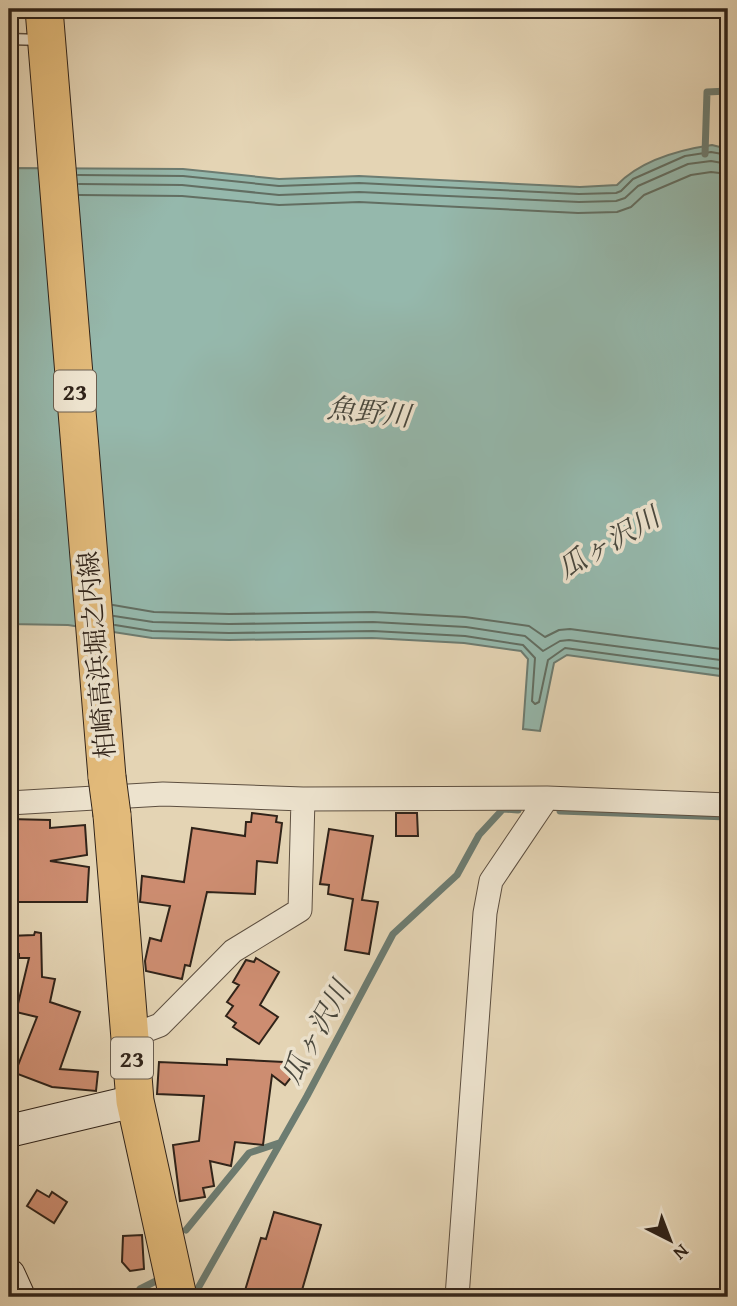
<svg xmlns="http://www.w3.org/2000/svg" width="737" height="1306" font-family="'Gentium Book Plus','Noto Serif JP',serif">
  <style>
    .water { fill: #95b8ac; stroke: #6d7c71; stroke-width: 2 }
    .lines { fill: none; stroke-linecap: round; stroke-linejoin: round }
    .shore { stroke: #626e62; stroke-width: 2 }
    .stream { stroke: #6d7c71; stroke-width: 7 }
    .building { fill: #cd8d71; stroke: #302319; stroke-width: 2 }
    .lane-casing { stroke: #5d4f40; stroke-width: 13 }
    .street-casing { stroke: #5d4f40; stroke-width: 25 }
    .secondary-casing { stroke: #302319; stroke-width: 34 }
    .primary-casing { stroke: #302319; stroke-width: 39 }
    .lane { stroke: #ede3ce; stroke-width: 10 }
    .street { stroke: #ede3ce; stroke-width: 23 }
    .secondary { stroke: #ede3ce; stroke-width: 32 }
    .primary { stroke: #e2ba7a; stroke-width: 37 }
    .primary-bridge-casing { stroke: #302319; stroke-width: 39; stroke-linecap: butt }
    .primary-bridge { stroke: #e2ba7a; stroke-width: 37 }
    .labels { text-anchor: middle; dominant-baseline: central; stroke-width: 7; stroke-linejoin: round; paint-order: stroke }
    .shield { fill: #ede3ce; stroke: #695d4f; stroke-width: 2 }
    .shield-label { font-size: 24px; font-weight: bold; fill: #302319 }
    .street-label { font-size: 26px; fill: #302319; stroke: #ede3ce }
    .water-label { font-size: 28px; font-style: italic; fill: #49483e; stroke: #ede3ce }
  </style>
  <rect width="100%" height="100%" fill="#e4d4b4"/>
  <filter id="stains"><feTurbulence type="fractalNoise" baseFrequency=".00286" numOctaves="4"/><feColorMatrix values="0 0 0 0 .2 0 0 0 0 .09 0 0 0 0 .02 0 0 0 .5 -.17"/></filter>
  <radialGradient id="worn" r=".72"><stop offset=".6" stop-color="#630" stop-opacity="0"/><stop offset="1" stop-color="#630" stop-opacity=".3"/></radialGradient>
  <path class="water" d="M712 145 728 149V677L567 655 554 663 540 731 523 729 528 659 521 651 464 643 372 638 229 640 152 638 68 625 9 624V168L183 169 279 179 359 176 580 187 617 185C640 161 678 150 712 145Z"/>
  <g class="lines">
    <path class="shore" d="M78 175 183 176 279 186 359 183 579 194 616 193 621 191 633 179 685 156 711 152 728 155
      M79 184 182 185 279 195 359 192 579 202 616 201 625 198 638 186 688 164 711 161 728 164
      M79 195 182 196 279 205 359 202 578 213 617 212 631 207 644 195 691 175 711 172 728 174
      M113 605 154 612 229 614 373 612 465 617 529 626 545 637 559 630 570 629 728 650
      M114 616 153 622 229 624 373 622 466 627 525 636 543 651 560 641 569 640 728 661
      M115 625 152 631 229 633 373 631 465 636 523 645 535 658 532 701 535 704 539 702 548 660 565 648 728 670"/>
    <path class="stream" d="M719 14 728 17
      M705 154 707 92 728 91
      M560 811 728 817
      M186 1230 249 1153 279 1143
      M133 1297 140 1289 156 1281
      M193 1297 307 1096 393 934 457 875 479 835 503 809 518 810"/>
  </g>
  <path class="building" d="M252 813 277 816 276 822 282 823 277 863 257 861 255 894 207 892 190 966 185 965 182 979 146 971 145 961 150 938 161 941 170 906 140 902 142 876 184 882 192 828 245 836 246 822H251Z
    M396 813H417L418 836H396Z
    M9 819 50 820V828L85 825 87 855 50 861 89 867 87 902H9Z
    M329 829 373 836 362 900 378 902 369 954 345 950 353 899 328 894 329 885 320 884Z
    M35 932 41 933 42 977 55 979 50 1002 80 1012 60 1069 98 1072 96 1091 52 1087 15 1073 37 1017 16 1012 29 958H19V954L10 955 9 936 34 935Z
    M256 958 279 972 260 1005 278 1017 259 1044 233 1027 236 1023 226 1016 233 1006 227 1002 239 985 233 982 246 960 254 962Z
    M227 1059 284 1062 296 1071 285 1085 272 1075 263 1145 235 1142 231 1166 210 1161 214 1186 203 1188 205 1197 180 1201 173 1145 199 1141 204 1096 157 1094 159 1062 227 1065Z
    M37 1190 49 1197 52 1192 67 1202 54 1223 27 1206Z
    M274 1212 321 1225 300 1297H243L261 1238 266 1239Z
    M142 1235 144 1269 130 1271 122 1262 123 1236Z"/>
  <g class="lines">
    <g class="lane-casing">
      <path id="lane" d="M9 39 41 40"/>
    </g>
    <g class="street-casing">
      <path id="street" d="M9 803 163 794 303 799 547 798 728 805
        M131 1036 160 1025 233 951 300 910 303 799
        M457 1297 485 913 491 881 547 798"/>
    </g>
    <g class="secondary-casing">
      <path id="secondary" d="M9 1131 135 1101
        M9 1275 19 1297"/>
    </g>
    <g class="primary-casing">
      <path id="primary" d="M44 9 107 777
        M112 815 135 1101 178 1297"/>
    </g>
    <use href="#lane" class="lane"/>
    <use href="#street" class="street"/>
    <use href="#secondary" class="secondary"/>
    <use href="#primary" class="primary"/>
    <g class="primary-bridge-casing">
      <path id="primary-bridge" d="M107 777 112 815"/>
    </g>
    <use href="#primary-bridge" class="primary-bridge"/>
  </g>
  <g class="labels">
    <g class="shield">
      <rect x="54" y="370.5" width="42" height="41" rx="5"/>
      <rect x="111" y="1037.5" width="42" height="41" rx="5"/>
    </g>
    <g class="shield-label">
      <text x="75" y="391">23</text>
      <text x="132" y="1058">23</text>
    </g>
    <g class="street-label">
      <text transform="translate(96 655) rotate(-95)">柏崎高浜堀之内線</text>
    </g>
    <g class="water-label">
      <text transform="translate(369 411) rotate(6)">魚野川</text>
      <text transform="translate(608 542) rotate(-30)">瓜ヶ沢川</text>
      <text transform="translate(315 1032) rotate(-61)">瓜ヶ沢川</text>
    </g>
  </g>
  <rect width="737" height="1306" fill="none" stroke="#e4d4b4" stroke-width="35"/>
  <rect x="10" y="10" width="716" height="1285" fill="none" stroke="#302319" stroke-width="3.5"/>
  <rect x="18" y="18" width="702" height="1271" fill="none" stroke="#302319" stroke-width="2"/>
  <g transform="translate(670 1240) rotate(138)" stroke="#ede3ce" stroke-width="5" paint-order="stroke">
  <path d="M0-5L12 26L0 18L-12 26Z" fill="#302319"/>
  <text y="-10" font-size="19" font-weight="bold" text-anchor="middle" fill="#302319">N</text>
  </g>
  <rect width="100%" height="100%" filter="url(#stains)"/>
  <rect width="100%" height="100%" fill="url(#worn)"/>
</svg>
